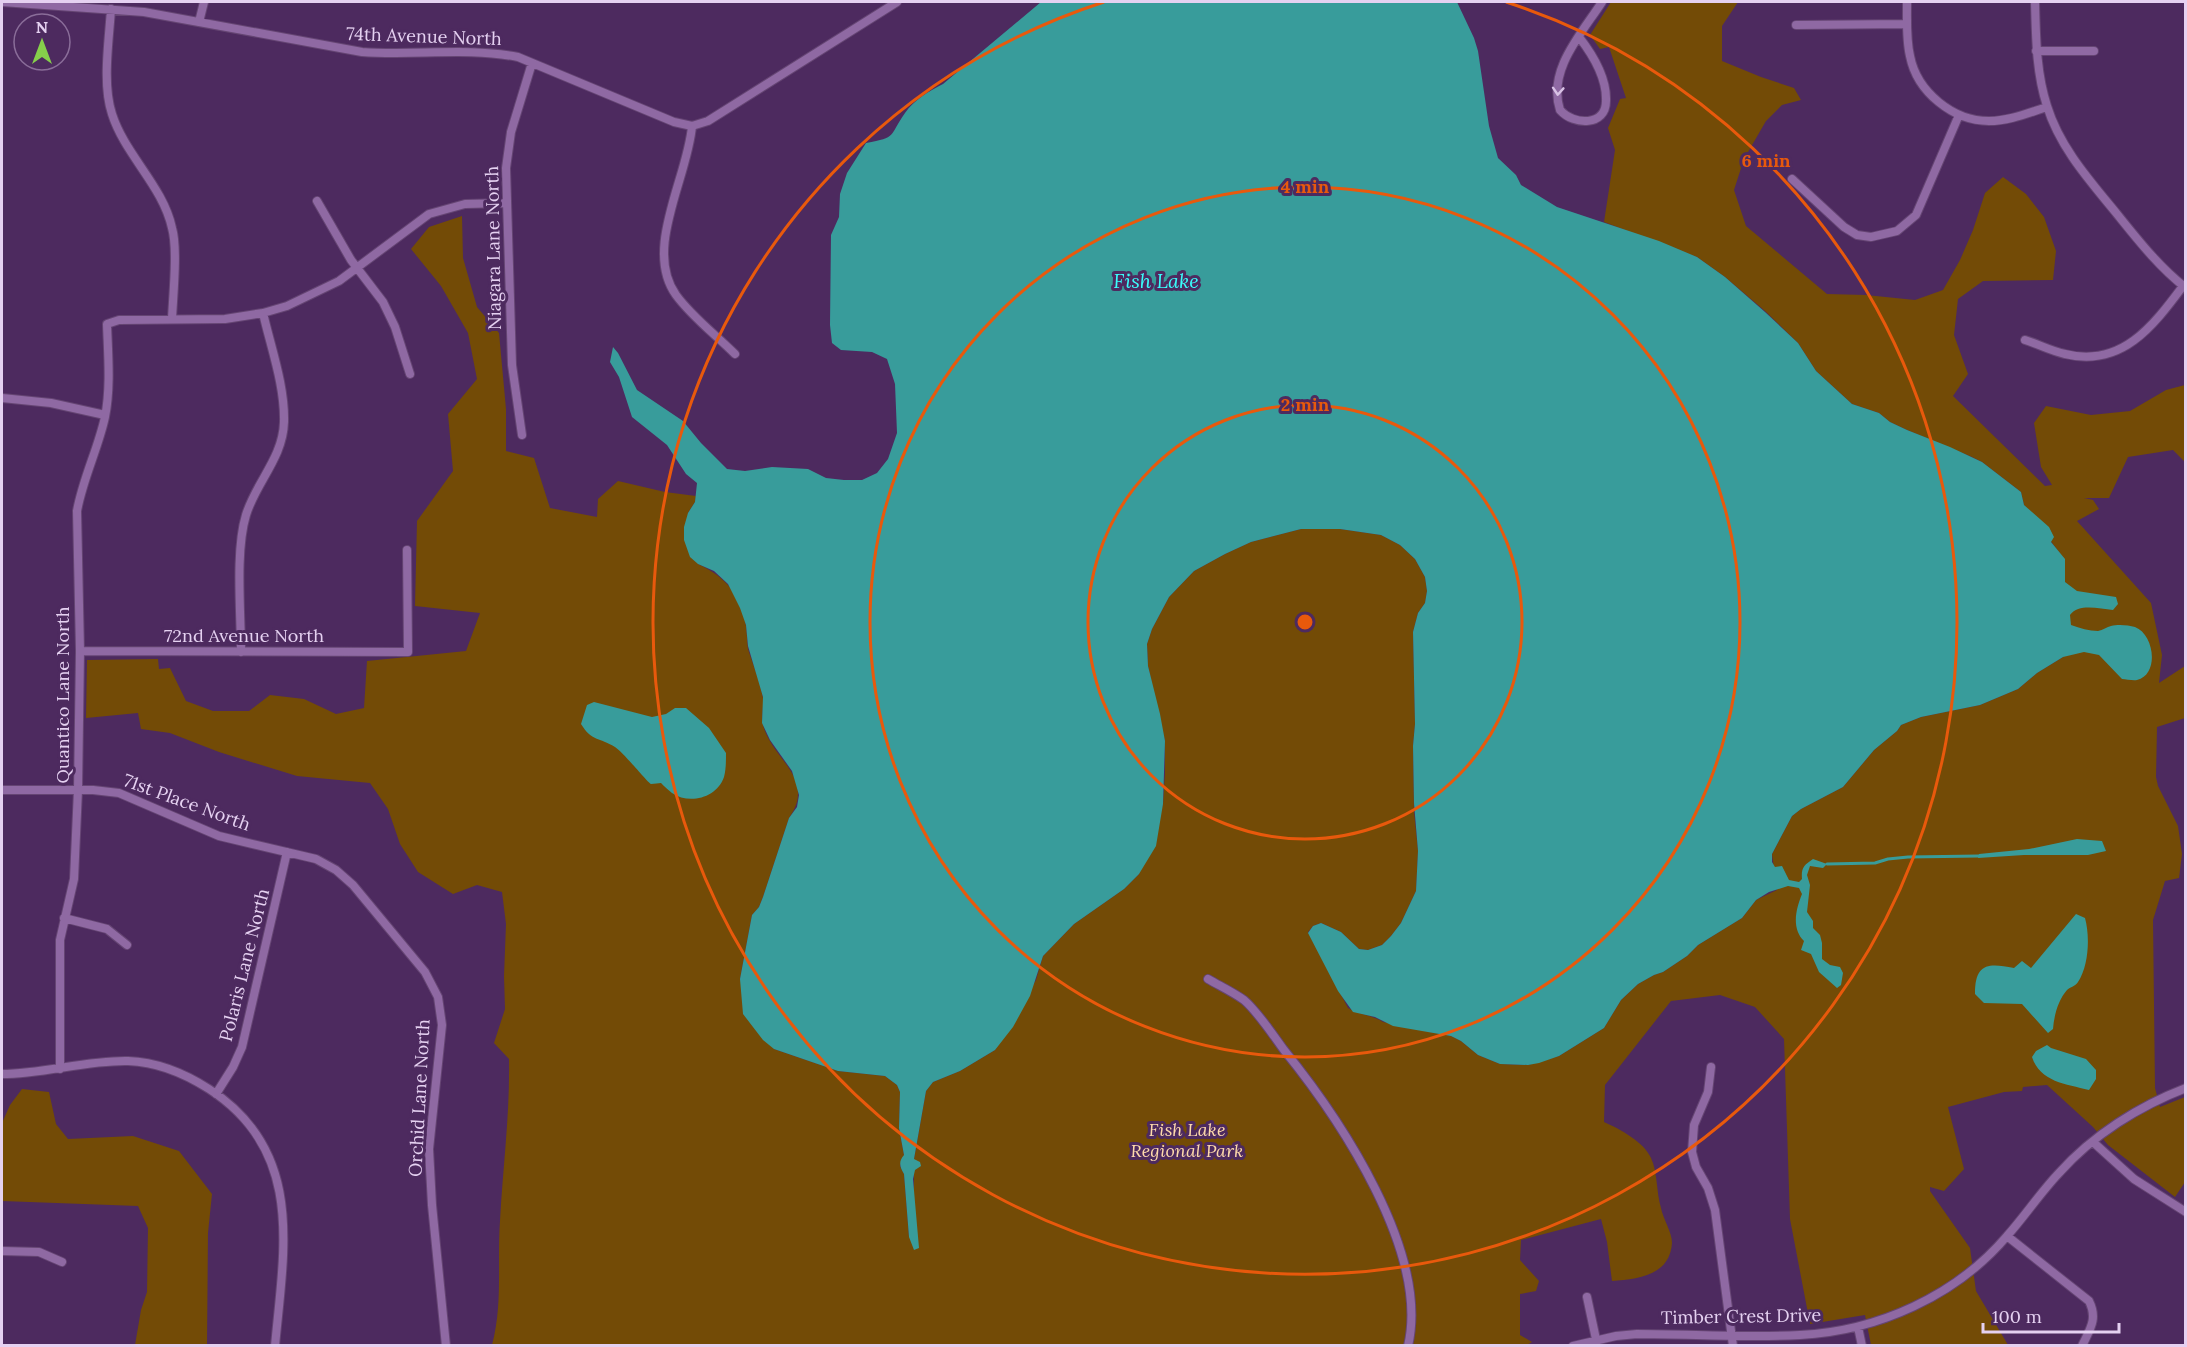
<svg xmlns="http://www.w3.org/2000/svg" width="2187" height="1347" font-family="Lora,serif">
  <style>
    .green { fill: #734b06 }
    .water { fill: #389c9b }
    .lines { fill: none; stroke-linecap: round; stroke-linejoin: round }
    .stream { stroke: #389c9b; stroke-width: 3 }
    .street-casing { stroke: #654573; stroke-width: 10 }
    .street { stroke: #8f69a3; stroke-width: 8 }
    .oneway { stroke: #d8c1e5 }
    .ring { fill: none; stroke: #e8590c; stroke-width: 3 }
    .labels { text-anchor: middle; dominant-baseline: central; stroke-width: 6; stroke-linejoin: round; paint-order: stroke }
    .street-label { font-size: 18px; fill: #e5d1f1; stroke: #4d2a5f }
    .park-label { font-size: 18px; font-style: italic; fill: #fedaab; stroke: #4d2a5f }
    .water-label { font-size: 20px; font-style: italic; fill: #39fefb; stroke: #4d2a5f }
    .centre { fill: #e8590c; stroke: #4d2a5f; stroke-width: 3 }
    .ring-label { font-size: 18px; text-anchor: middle; font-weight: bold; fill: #e8590c; stroke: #4d2a5f; stroke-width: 6; stroke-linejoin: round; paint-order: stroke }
  </style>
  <rect width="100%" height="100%" fill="#4d2a5f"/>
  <path class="green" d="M1611 2H1738L1722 26V61L1761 77 1794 88 1801 100 1782 105 1766 121 1744 159 1734 190 1746 226 1827 294 1866 295 1915 300 1943 290 1960 260 1973 230 1985 193 2003 177 2026 194 2044 217 2056 251 2053 280 1983 281 1958 299 1954 335 1968 374 1953 396 2045 486 2052 485 2041 467 2034 423 2046 406 2091 415 2130 411 2166 390 2185 385V462L2173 450 2128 457 2109 498H2084L2093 500 2099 509 2077 521 2151 603 2162 655 2159 683 2185 666V718L2157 727 2156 777 2158 786 2178 826 2182 854 2179 878 2165 881 2153 920 2155 1088 2160 1107 2185 1097V1182L2175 1197 2108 1145 2093 1127 2047 1085 2023 1087 2022 1091 2004 1092 1948 1107 1964 1169 1944 1191 1930 1187V1191L1970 1248 1976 1291 2008 1345H1871L1865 1315 1810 1324 1790 1219 1784 1039 1755 1007 1720 995 1671 1001 1605 1085 1604 1122C1620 1129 1644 1142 1651 1158 1658 1173 1656 1192 1661 1208 1663 1219 1672 1232 1672 1243 1670 1276 1637 1279 1612 1281L1607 1242 1601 1219 1521 1240 1520 1260 1539 1281 1536 1291 1520 1294V1335L1532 1342 1527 1345H492C503 1304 497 1263 500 1221 503 1166 510 1114 509 1059L494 1043 505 1009 504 976 506 924 502 892 477 885 453 894 418 872 400 844 388 809 370 783 297 776 219 752 170 733 141 729 138 713 86 718 87 660 158 659 159 669 170 668 186 701 213 711H249L270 695 304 699 336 714 364 708 367 661 466 651 480 613 415 606 417 521 453 471 448 414 477 379 468 333 441 286 411 249 429 227 462 216 463 258 477 307 499 333 506 409V451L534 458 550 508 597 517 598 499 618 481 665 492 696 496 695 502 688 513 698 564C726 577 741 595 746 626 747 634 747 642 748 649 753 665 760 681 763 698 764 706 761 717 763 725 772 760 817 778 789 818L763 897 759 907 752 915 740 979 774 1049 838 1071 885 1076 897 1085 900 1092 899 1128 904 1155 900 1166 904 1174 909 1237 914 1207V1159L926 1091 933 1082 960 1071 995 1050 1036 980 1043 956 1074 924 1124 889 1139 874 1163 804 1165 773V741L1148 666 1147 644 1152 629 1169 597 1194 571 1225 554 1251 542 1301 529H1340L1381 535 1400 545 1415 559 1425 577 1427 591 1425 603 1418 613 1413 632 1415 724 1413 746 1414 812 1418 851 1416 891 1401 923 1391 936 1382 945 1368 950 1359 949 1341 932 1321 923 1313 926 1308 932 1348 1008C1360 1015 1372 1015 1383 1022L1451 1036 1461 1041 1478 1055 1500 1064 1528 1065 1559 1056 1604 1028 1621 1000 1638 984 1654 975 1663 972 1687 956 1698 945 1742 918 1756 900 1777 890 1772 854 1792 816 1801 809 1843 787 1874 750 1897 731 1901 725 1921 717 1980 705 2018 689 2037 673 2063 657 2064 559 2024 505 2021 492 1982 462 1972 457 1907 430 1890 422 1879 413 1852 404 1816 371 1798 343 1765 311 1725 277 1697 257 1604 222 1615 150 1608 128 1620 99 1626 98 1609 47 1600 49 1590 35Z
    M22 1089 49 1092 56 1124 68 1139 133 1136 179 1151 212 1194 208 1233 207 1345H135L141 1310 147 1292 148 1228 138 1206 2 1201V1123L10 1105Z"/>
  <path class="water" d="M1041 2H1457L1474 38 1478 51 1489 126 1498 158 1516 175 1521 185 1557 207 1659 241 1697 257 1725 277 1765 312 1798 343 1816 371 1852 404 1879 413 1890 422 1907 430 1950 447 1982 462 2021 492 2024 505 2049 527 2054 537 2051 542 2065 559V582L2077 591 2116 597 2118 604 2113 610C2099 609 2079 603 2070 615L2071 625C2080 628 2089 631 2098 631 2103 630 2107 627 2111 626 2118 624 2128 625 2135 627 2154 634 2160 674 2137 680 2133 681 2126 679 2122 679L2099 655 2084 652 2063 657 2037 673 2018 689 1980 705 1921 717 1901 725 1897 731 1874 750 1843 787 1801 809 1792 816 1772 854V862L1775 867 1782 866 1789 880 1799 882 1802 879C1801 868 1804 865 1813 859L1827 864 1823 868 1810 866 1807 875 1810 885 1807 912 1813 921V928L1820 935 1822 943V959L1830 965 1840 967 1843 973 1841 985 1837 988 1819 972 1811 954 1801 950 1804 941C1791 928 1796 909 1802 894L1799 888 1788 886 1769 892 1756 900 1742 918 1698 945 1687 956 1663 972 1654 975 1638 984 1621 1000 1604 1028 1559 1056 1539 1063 1528 1065 1500 1064 1478 1055 1461 1041 1451 1036 1393 1026 1375 1017 1353 1012 1338 991 1308 933 1313 926 1321 923 1341 932 1359 949 1368 950 1382 945 1391 936 1401 923 1416 891 1418 851 1414 803 1413 746 1415 724 1413 632 1418 613 1425 603 1427 591 1425 577 1415 559 1400 545 1381 535 1340 529H1301L1251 542 1225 554 1194 571 1169 597 1152 629 1147 644 1148 666 1160 714 1165 741 1163 804 1156 846 1139 874 1124 889 1074 924 1043 956 1030 996 1013 1027 995 1050 960 1071 933 1082 926 1091 914 1159 920 1162 921 1166 915 1170 913 1179 919 1248 914 1250 909 1237 904 1174C900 1167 898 1162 904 1155L899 1128 900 1092 897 1085 885 1076 838 1071 774 1049 763 1040 743 1014 740 979 752 915 759 907 763 897 789 818 797 807 799 795 792 771 770 740 762 723 763 697 748 646 746 625 740 608 728 584 714 571 698 564 690 557 684 540V527L688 513 695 502 697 483 686 474 667 445 632 417 619 377 610 362 613 347 618 353 637 390 683 421 701 443 727 469 745 471 772 467 808 469 826 478 844 480H862L877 473 888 459 897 433 895 384 887 359 872 352 841 350 832 343 830 325 831 235 839 217 840 194 847 173 866 143C898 137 888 137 905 113 914 100 929 91 943 84Z
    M594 702 652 717 666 714 675 708H686L709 728 726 753C726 761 726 770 724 777 717 798 689 805 672 793 668 790 664 786 661 783 658 783 655 784 651 784 648 783 624 753 615 747 599 737 592 742 581 724L587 705Z
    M2077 839 2102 841 2106 851 2088 855H2024L1978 858 1979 854 2029 849Z
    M2076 914 2085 918C2090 936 2089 965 2078 982 2076 986 2070 987 2067 990 2058 1000 2054 1016 2053 1029L2048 1033 2022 1004 1984 1003 1975 994C1975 963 1988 963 2014 968L2022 961 2031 968Z
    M2047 1045 2051 1048 2086 1059 2096 1070V1079L2089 1090C2066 1084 2040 1082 2032 1057L2036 1051Z"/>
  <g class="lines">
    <path class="stream" d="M1827 864 1875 863 1888 859 1908 857 1979 856"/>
    <g class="street-casing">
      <path id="street" d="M2 2 144 12 362 52C414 56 466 47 518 57L674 122 692 126
        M1907 2C1907 20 1906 39 1910 56 1917 92 1953 121 1989 121 2009 121 2028 113 2047 107
        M2035 2C2036 37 2036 72 2047 106 2060 148 2090 181 2117 214 2138 240 2159 267 2186 288
        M111 9C109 41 102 84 112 114 125 155 163 186 172 228 178 249 173 295 172 319
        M199 22 204 2
        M1796 25 1907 24
        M1579 37C1593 55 1607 78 1606 101 1606 126 1574 126 1560 110 1547 70 1582 33 1602 2
        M2036 51H2094
        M1792 179 1844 227 1857 235 1871 237 1897 231 1916 215 1959 115
        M317 201 351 260 383 302 395 327 410 374
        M2025 340C2038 344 2051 351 2065 354 2122 368 2153 326 2183 286
        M735 354C716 335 692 317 676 295 643 249 688 177 692 126L708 121 897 2
        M2 398 51 403 105 415
        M522 435 512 365 506 168 511 132 532 63
        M80 651 408 652 407 550
        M241 652C241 613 235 551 246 515 256 482 283 458 284 422 285 386 271 348 263 313
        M2 790H93L119 793 219 836 316 859 336 870 353 885 425 972 438 997 442 1025 429 1149 432 1205 446 1346
        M64 918 107 929 127 945
        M1208 979C1220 986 1233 992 1244 1000 1258 1012 1273 1035 1284 1050 1340 1119 1430 1253 1408 1346
        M1711 1067 1708 1092 1694 1125 1692 1152 1696 1167 1708 1188 1715 1210 1733 1346
        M60 1069V940L74 879 78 790 80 651 77 511C83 478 98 449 105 417 111 387 108 354 107 324L119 320 225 319 263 313 287 306 339 281 429 214 465 204 506 203
        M2 1074C44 1074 86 1060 128 1061 158 1062 184 1073 209 1089 305 1151 284 1249 275 1346
        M216 1094 233 1067 242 1047 287 852
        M2093 1142 2134 1179 2186 1212
        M2007 1236 2089 1301C2098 1319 2090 1329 2082 1346
        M2 1251 39 1252 62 1262
        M1587 1297 1597 1344
        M1858 1327 1862 1346
        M1573 1346 1616 1336 1637 1334C1691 1334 1746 1338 1800 1335 1878 1331 1956 1296 2007 1236 2025 1216 2040 1193 2059 1173 2093 1135 2139 1106 2186 1088"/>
    </g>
    <use href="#street" class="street"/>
  </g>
  <defs><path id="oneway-chevron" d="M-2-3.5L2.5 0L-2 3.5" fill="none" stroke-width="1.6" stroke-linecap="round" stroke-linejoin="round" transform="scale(1.5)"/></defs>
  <use class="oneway" href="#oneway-chevron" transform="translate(1558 91) rotate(94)"/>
  <g class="ring">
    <circle cx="1305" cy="622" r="217"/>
    <circle cx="1305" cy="622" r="435"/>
    <path d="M1506 2A652 652 0 1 1 1104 2"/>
  </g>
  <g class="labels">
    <g class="street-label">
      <text transform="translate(424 36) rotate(2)">74th Avenue North</text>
      <text transform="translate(493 248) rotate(-91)">Niagara Lane North</text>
      <text x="244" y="635">72nd Avenue North</text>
      <text transform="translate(62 695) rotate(-90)">Quantico Lane North</text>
      <text transform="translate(187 802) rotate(20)">71st Place North</text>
      <text transform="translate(244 965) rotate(-76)">Polaris Lane North</text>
      <text transform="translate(419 1098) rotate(-87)">Orchid Lane North</text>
      <text transform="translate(1741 1316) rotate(-1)">Timber Crest Drive</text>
    </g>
    <g class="park-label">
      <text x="1187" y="1129">Fish Lake<tspan x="1187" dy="21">Regional Park</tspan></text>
    </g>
    <g class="water-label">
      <text x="1156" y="280">Fish Lake</text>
    </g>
  </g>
  <circle cx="1305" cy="622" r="9" class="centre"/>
  <g class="ring-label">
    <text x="1766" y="167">6 min</text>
    <text x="1305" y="193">4 min</text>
    <text x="1305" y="411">2 min</text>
  </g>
  <rect width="2187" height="1347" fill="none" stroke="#e5d1f1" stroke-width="6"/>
  <g transform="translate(42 42)"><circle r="28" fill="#4d2a5f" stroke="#8a6d99" stroke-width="1.5"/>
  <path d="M0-4.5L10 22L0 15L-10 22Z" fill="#86cf4b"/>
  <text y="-9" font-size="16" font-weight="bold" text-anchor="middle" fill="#e5d1f1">N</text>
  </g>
  <path d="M1983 1323v9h136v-9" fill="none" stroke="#e5d1f1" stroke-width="3"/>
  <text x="1992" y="1323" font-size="18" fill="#e5d1f1" stroke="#4d2a5f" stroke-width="4.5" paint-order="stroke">100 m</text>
</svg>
